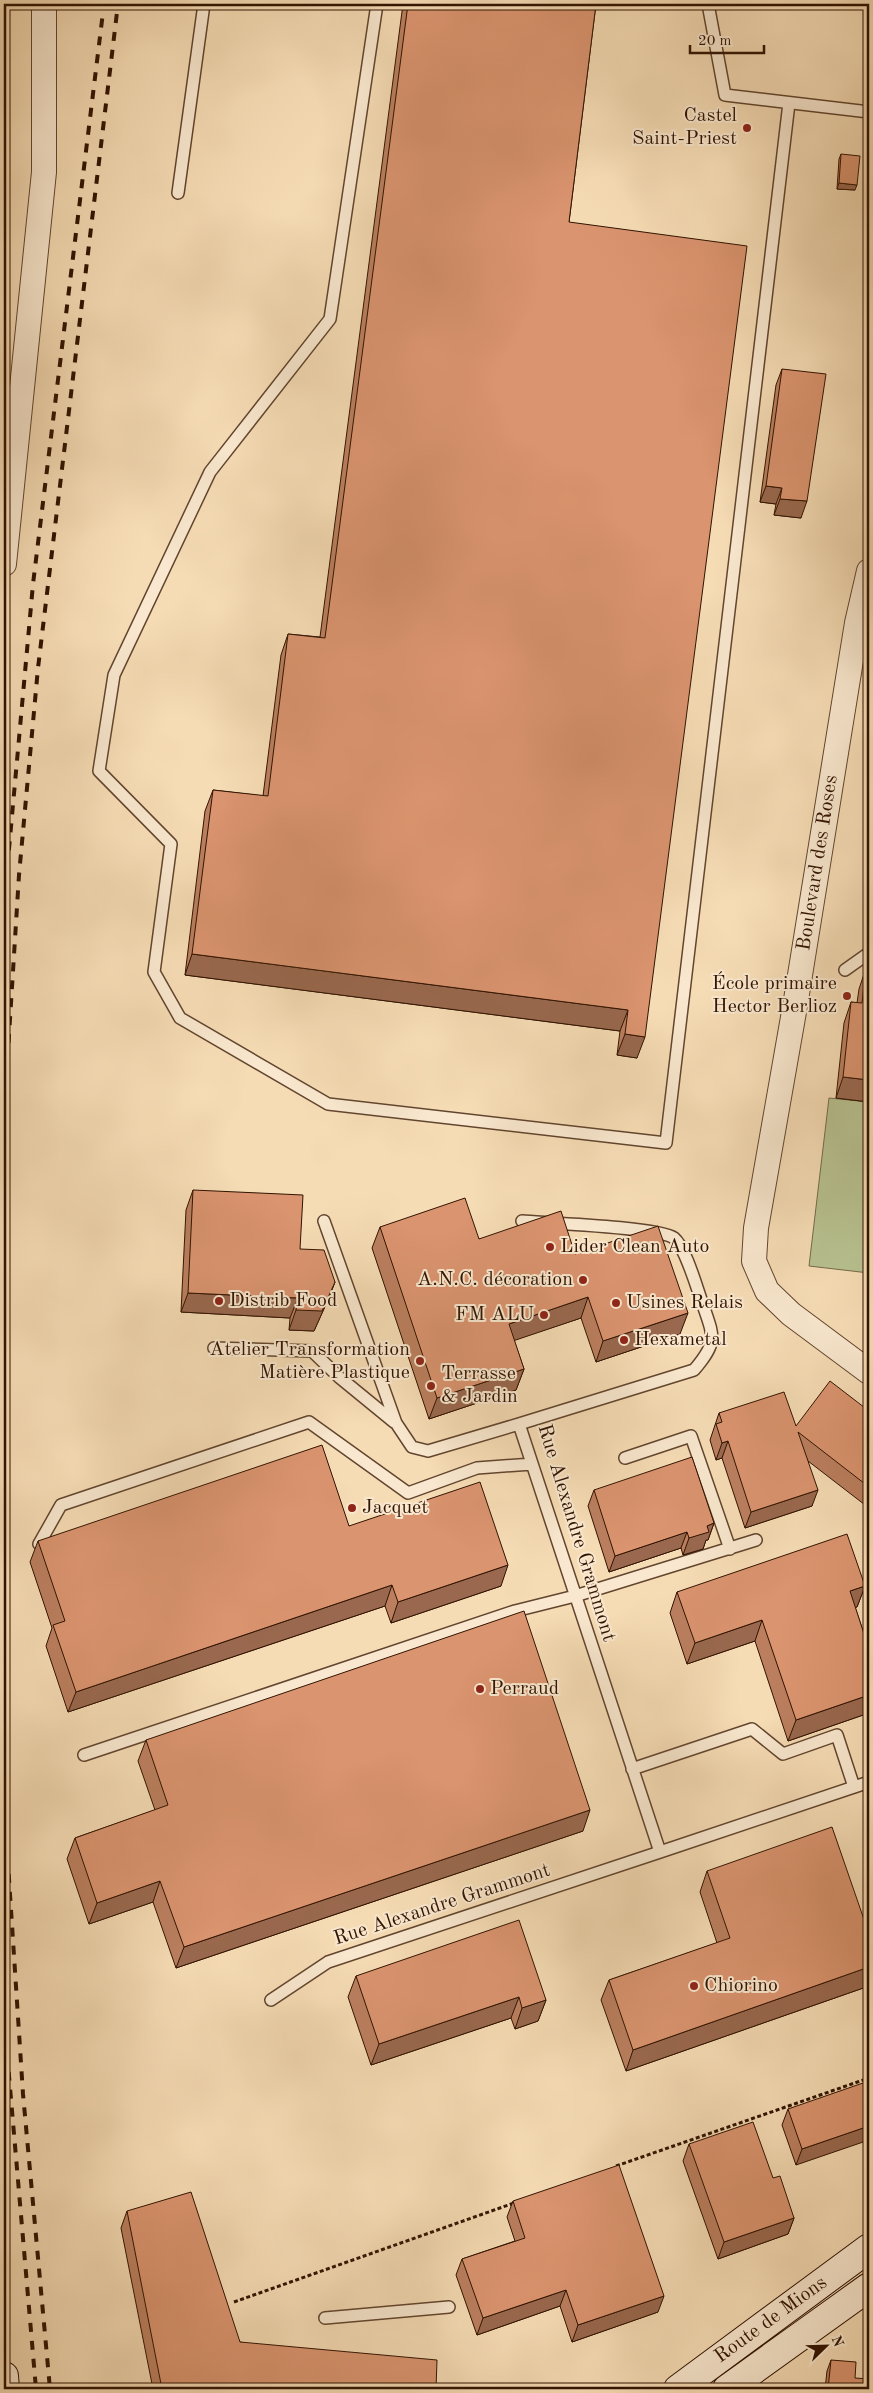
<svg xmlns="http://www.w3.org/2000/svg" width="873" height="2393" font-family="'Old Standard TT',serif">
  <style>
    .green { fill: #b8c291; stroke: #746a49 }
    .lines { fill: none; stroke-linecap: round; stroke-linejoin: round }
    .lane-casing { stroke: #62452e; stroke-width: 14 }
    .street-casing { stroke: #62452e; stroke-width: 26 }
    .secondary-casing { stroke: #311301; stroke-width: 30 }
    .path { stroke: #311301; stroke-width: 3; stroke-dasharray: 4 2.5; stroke-linecap: butt }
    .lane { stroke: #f9e8cf; stroke-width: 11 }
    .street { stroke: #f9e8cf; stroke-width: 24 }
    .secondary { stroke: #f9e8cf; stroke-width: 28 }
    .rail { stroke: #311301; stroke-width: 4; stroke-dasharray: 9 9; stroke-linecap: butt }
    .wall { fill: #bb7f5f; stroke: #311301 }
    .shaded-wall { fill: #99684e; stroke: #311301 }
    .building { fill: #da946f; stroke: #311301 }
    .poi-dot { fill: #8f2418; stroke: #f9e8cf; stroke-width: 2 }
    .labels { text-anchor: middle; dominant-baseline: central; stroke-width: 4; stroke-linejoin: round; paint-order: stroke }
    .poi-label { font-size: 20px; fill: #311301; stroke: #f9e8cf; text-anchor: start }
    .street-label { font-size: 20px; fill: #311301; stroke: #f9e8cf }
  </style>
  <rect width="100%" height="100%" fill="#f6dcb5"/>
  <filter id="stains"><feTurbulence type="fractalNoise" baseFrequency=".004" numOctaves="4"/><feColorMatrix values="0 0 0 0 .2 0 0 0 0 .09 0 0 0 0 .02 0 0 0 .5 -.17"/></filter>
  <radialGradient id="worn" r=".72"><stop offset=".6" stop-color="#630" stop-opacity="0"/><stop offset="1" stop-color="#630" stop-opacity=".3"/></radialGradient>
  <path class="green" d="M829 1098 869 1102V1273L809 1266Z"/>
  <g class="lines">
    <g class="lane-casing">
      <path id="lane" d="M377 4 330 319 210 472 114 675 99 771 171 844 154 972 180 1018 328 1104 666 1143 789 103
        M708 4 725 95 869 112
        M178 193 204 4
        M845 970 869 953
        M324 1221 396 1423 412 1447 428 1451 519 1424
        M522 1221C547 1223 659 1227 674 1238 686 1248 697 1289 703 1305 714 1337 718 1342 694 1370L519 1424 660 1852 869 1782
        M214 1348 312 1351 339 1377 394 1422
        M625 1458 691 1436 730 1549
        M39 1544 61 1505 309 1422 408 1493 477 1468 532 1464
        M84 1755 515 1611 575 1596 756 1540
        M632 1769 752 1729 783 1754 837 1735 854 1787
        M271 2000 328 1962 660 1852
        M325 2318 449 2307"/>
    </g>
    <g class="street-casing">
      <path id="street" d="M4 564 44 172V4
        M869 571 857 623 795 1006 756 1228 754 1261 767 1291 791 1314 869 1372"/>
    </g>
    <g class="secondary-casing">
      <path id="secondary" d="M4 2376 5 2389
        M678 2389 869 2248
        M727 2389 869 2287"/>
    </g>
    <path class="path" d="M616 2166 869 2078
      M234 2302 514 2203"/>
    <use href="#lane" class="lane"/>
    <use href="#street" class="street"/>
    <use href="#secondary" class="secondary"/>
    <path class="rail" d="M4 904 33 584 104 4
      M4 1115 19 875 38 668 118 4
      M4 1802 23 2094 50 2389
      M4 2018 36 2389"/>
  </g>
  <path class="wall" d="M403 4H596L569 222 637 1058 617 1055 620 1031 185 975 205 811 213 790 263 796 281 655 288 634 320 637Z
    M841 154 855 190 837 189 839 159Z
    M782 369 801 518 774 515 776 504 760 502 776 385Z
    M866 968 869 1102 836 1098 844 1023 851 1002 857 1003 859 989Z
    M193 1190 300 1249 335 1282 327 1302 314 1331 289 1330 290 1318 181 1312 186 1210Z
    M380 1227 479 1239 575 1254 680 1334 596 1362 581 1318 514 1340 524 1369 516 1390 429 1419 372 1248Z
    M869 1411V1508L808 1461 812 1506 745 1528 722 1458 716 1460 710 1440 719 1413 796 1426Z
    M594 1490 714 1523 708 1540H706L703 1549 683 1555 681 1548 609 1572 588 1506Z
    M349 1526 501 1586 391 1623 385 1606 68 1712 46 1646 52 1628 30 1562 38 1541Z
    M865 1586 857 1607H855L869 1649V1713L788 1741 755 1641 687 1664 670 1613 677 1592Z
    M146 1740 583 1831 176 1968 153 1902 89 1924 67 1859 75 1838 155 1810 138 1761Z
    M707 1871 869 1934V1986L626 2071 601 2000 609 1980 717 1943 700 1892Z
    M356 1976 546 2000 538 2021 515 2029 511 2018 371 2065 348 1997Z
    M869 2102 796 2165 782 2125 788 2109Z
    M689 2144 773 2178 794 2218 788 2234 718 2259 683 2161Z
    M513 2201 658 2312 572 2342 560 2306 477 2335 456 2275 462 2259 515 2241 507 2217Z
    M127 2211 240 2342 436 2389H153L121 2228Z
    M831 2360 855 2378 868 2389H825L827 2371Z"/>
  <path class="shaded-wall" d="M839 183 857 185 855 190 837 189Z
    M766 486 782 488 776 504 760 502Z
    M780 499 807 501 801 518 774 515Z
    M192 954 628 1010 620 1031 185 975Z
    M625 1034 645 1037 637 1058 617 1055Z
    M843 1077 869 1080V1102L836 1098Z
    M335 1282 327 1302 314 1331 289 1330 296 1310Z
    M188 1293 298 1298 290 1318 181 1312Z
    M588 1297 581 1318 501 1345 509 1324Z
    M688 1313 680 1334 596 1362 603 1341Z
    M524 1369 516 1390 429 1419 437 1398Z
    M728 1441 722 1458 716 1460 722 1443Z
    M818 1490 812 1506 745 1528 751 1512Z
    M714 1523 708 1540H706L703 1549 683 1555 689 1538 707 1526Z
    M687 1532 681 1548 609 1572 615 1556Z
    M508 1565 501 1586 391 1623 398 1602Z
    M392 1585 385 1606 68 1712 76 1692Z
    M865 1586 857 1607 842 1612 850 1591Z
    M762 1620 755 1641 687 1664 695 1643Z
    M869 1695V1713L788 1741 796 1720Z
    M590 1810 583 1831 176 1968 184 1947Z
    M160 1881 153 1902 89 1924 97 1903Z
    M869 1967V1986L626 2071 633 2050Z
    M519 1997 511 2018 371 2065 379 2044Z
    M546 2000 538 2021 515 2029 522 2008Z
    M869 2126V2140L796 2165 802 2149Z
    M794 2218 788 2234 718 2259 724 2242Z
    M566 2290 560 2306 477 2335 483 2318Z
    M664 2296 658 2312 572 2342 578 2325Z"/>
  <path class="building" d="M408 4H596L569 222 747 246 645 1037 625 1034 628 1010 192 954 213 790 268 796 288 634 325 638Z
    M841 154 860 156 857 185 839 183Z
    M4 205 6 213H4Z
    M782 369 826 374 807 501 780 499 782 488 766 486Z
    M866 968H869V1080L843 1077 851 1002 862 1003Z
    M193 1190 303 1195 300 1249 324 1250 335 1282 322 1311 296 1310 298 1298 188 1293Z
    M465 1198 479 1239 561 1211 575 1254 658 1226 688 1313 603 1341 588 1297 509 1324 524 1369 437 1398 380 1227Z
    M830 1381 869 1411V1487L798 1432 818 1490 751 1512 728 1441 722 1443 716 1424 722 1422 719 1413 784 1392 796 1426Z
    M322 1445 349 1526 480 1482 508 1565 398 1602 392 1585 76 1692 53 1625 65 1621 38 1541Z
    M692 1457 714 1523 707 1526 709 1532 689 1538 687 1532 615 1556 594 1490Z
    M847 1534 865 1586 850 1591 869 1649V1695L796 1720 762 1620 695 1643 677 1592Z
    M524 1611 590 1810 184 1947 160 1881 97 1903 75 1838 168 1805 146 1740Z
    M832 1827 869 1934V1967L633 2050 609 1980 730 1938 707 1871Z
    M519 1920 546 2000 522 2008 519 1997 379 2044 356 1976Z
    M863 2083 869 2102V2126L802 2149 788 2109Z
    M753 2122 773 2178 780 2176 794 2218 724 2242 689 2144Z
    M619 2165 664 2296 578 2325 566 2290 483 2318 462 2259 525 2238 513 2201Z
    M191 2192 240 2342 437 2360 436 2389H162L127 2211Z
    M831 2360 856 2362 855 2378 869 2379 868 2389H828Z"/>
  <g class="poi-dot">
    <circle cx="747" cy="128" r="5"/>
    <circle cx="847" cy="996" r="5"/>
    <circle cx="550" cy="1247" r="5"/>
    <circle cx="583" cy="1280" r="5"/>
    <circle cx="219" cy="1301" r="5"/>
    <circle cx="616" cy="1303" r="5"/>
    <circle cx="544" cy="1315" r="5"/>
    <circle cx="624" cy="1340" r="5"/>
    <circle cx="420" cy="1361" r="5"/>
    <circle cx="431" cy="1386" r="5"/>
    <circle cx="352" cy="1508" r="5"/>
    <circle cx="480" cy="1689" r="5"/>
    <circle cx="694" cy="1986" r="5"/>
  </g>
  <g class="labels">
    <g class="poi-label">
      <text x="737" y="116" text-anchor="end">Castel<tspan x="737" dy="23">Saint-Priest</tspan></text>
      <text x="837" y="984" text-anchor="end">École primaire<tspan x="837" dy="23">Hector Berlioz</tspan></text>
      <text x="560" y="1247">Lider Clean Auto</text>
      <text x="573" y="1280" text-anchor="end">A.N.C. décoration</text>
      <text x="229" y="1301">Distrib Food</text>
      <text x="626" y="1303">Usines Relais</text>
      <text x="534" y="1315" text-anchor="end">FM ALU</text>
      <text x="634" y="1340">Hexametal</text>
      <text x="410" y="1350" text-anchor="end">Atelier Transformation<tspan x="410" dy="23">Matière Plastique</tspan></text>
      <text x="441" y="1374">Terrasse<tspan x="441" dy="23">&amp; Jardin</tspan></text>
      <text x="362" y="1508">Jacquet</text>
      <text x="490" y="1689">Perraud</text>
      <text x="704" y="1986">Chiorino</text>
    </g>
    <g class="street-label">
      <text transform="translate(818 863) rotate(-81)">Boulevard des Roses</text>
      <text transform="translate(576 1533) rotate(73)">Rue Alexandre Grammont</text>
      <text transform="translate(442 1905) rotate(-18)">Rue Alexandre Grammont</text>
      <text transform="translate(771 2320) rotate(-36)">Route de Mions</text>
    </g>
  </g>
  <rect width="873" height="2393" fill="none" stroke="#f6dcb5" stroke-width="20"/>
  <rect x="5" y="5" width="863" height="2383" fill="none" stroke="#311301" stroke-width="2.5"/>
  <rect x="10" y="10" width="853" height="2373" fill="none" stroke="#311301"/>
  <g transform="translate(826 2346) rotate(67)" stroke="#f9e8cf" stroke-width="4" paint-order="stroke">
  <path d="M0-4L9 19L0 12L-9 19Z" fill="#311301"/>
  <text y="-8" font-size="14" font-weight="bold" text-anchor="middle" fill="#311301">N</text>
  </g>
  <path d="M690 45v8h74v-8" fill="none" stroke="#311301" stroke-width="2.5"/>
  <text x="698" y="45" font-size="15" fill="#311301" stroke="#f9e8cf" stroke-width="4" paint-order="stroke">20 m</text>
  <rect width="100%" height="100%" filter="url(#stains)"/>
  <rect width="100%" height="100%" fill="url(#worn)"/>
</svg>
